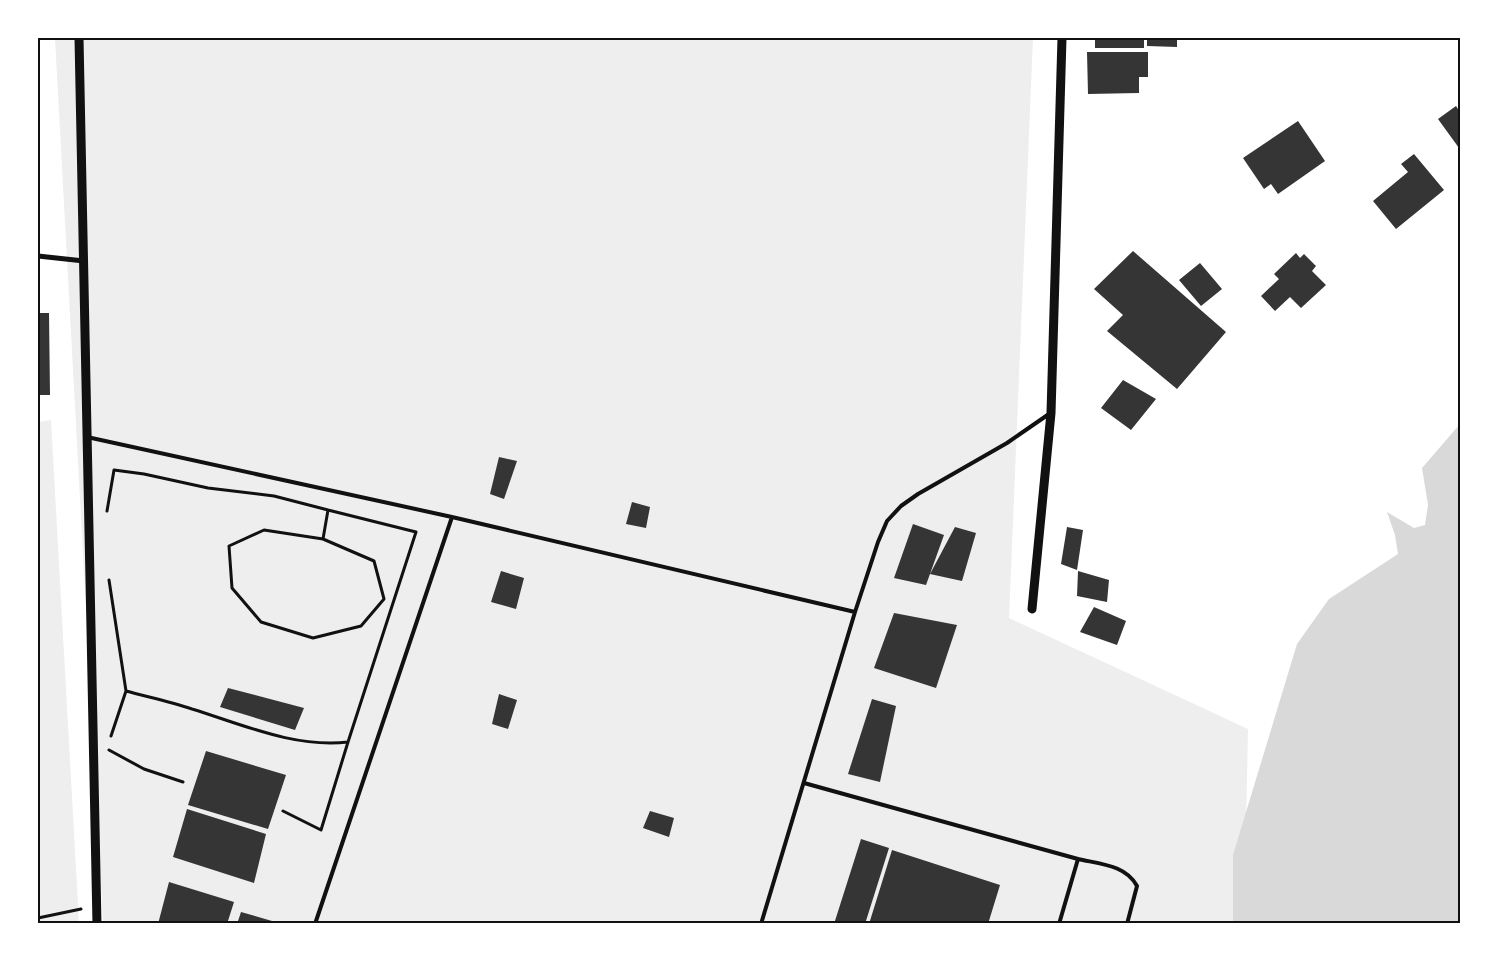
<svg xmlns="http://www.w3.org/2000/svg" width="1498" height="961" font-family="'Exo 2',sans-serif">
  <style>
    .green { fill: #eee }
    .water { fill: #d9d9d9 }
    .building { fill: #353535 }
    .lines { fill: none; stroke-linecap: round; stroke-linejoin: round }
    .path { stroke: #111; stroke-width: 3 }
    .service { stroke: #111; stroke-width: 4 }
    .minor { stroke: #111; stroke-width: 5 }
    .tertiary { stroke: #111; stroke-width: 9 }
    .neatline { fill: none; stroke: #111; stroke-width: 2 }
  </style>
  <rect width="100%" height="100%" fill="#fff"/>
  <path class="green" d="M55 38H1033L1009 618 1248 729 1244 923H103Z
    M51 420 79 923H38V422Z"/>
  <path class="water" d="M1460 424V923H1233V855L1297 644 1329 599 1398 554 1395 535 1387 512 1414 528 1425 525 1428 505 1422 468Z"/>
  <path class="building" d="M1095 38H1144V48H1095Z
    M1147 38H1177V47L1147 46Z
    M1087 52H1148V77H1139V93L1088 94Z
    M1456 106 1460 112 1459 148 1438 119Z
    M1298 121 1325 161 1278 194 1271 184 1264 189 1243 158Z
    M1414 154 1444 190 1396 229 1373 201 1408 172 1401 164Z
    M1133 251 1226 332 1177 389 1107 331 1123 315 1094 289Z
    M1296 253 1300 258 1304 254 1316 266 1312 271 1326 285 1301 308 1290 297 1275 311 1261 296 1279 279 1274 274Z
    M1200 263 1222 289 1201 306 1179 280Z
    M38 313H49L50 395H38Z
    M1123 380 1156 399 1131 430 1101 408Z
    M499 457 517 461 504 499 490 494Z
    M632 502 650 507 646 528 626 524Z
    M913 524 944 535 926 585 894 578Z
    M955 527 976 533 962 581 930 574Z
    M1067 527 1083 530 1077 570 1061 564Z
    M501 571 524 578 516 609 491 602Z
    M1078 571 1109 580 1107 602 1077 596Z
    M1094 607 1126 621 1117 645 1080 632Z
    M894 613 957 625 936 688 874 668Z
    M228 688 304 708 295 730 220 707Z
    M499 694 517 700 508 729 492 724Z
    M872 699 896 706 880 782 848 774Z
    M206 751 286 775 268 829 188 805Z
    M187 809 266 834 254 883 173 857Z
    M650 811 674 818 669 837 643 828Z
    M861 839 889 848 865 924H834Z
    M892 850 1000 885 988 924H869Z
    M169 882 234 902 227 924H158Z
    M241 912 279 923V924H237Z"/>
  <g class="lines">
    <path class="path" d="M107 511 114 470 144 474 208 488 274 496 328 510
      M109 580 126 691
      M111 736 126 691C148 697 171 702 192 709 244 725 294 748 348 742L416 532 328 510 323 539 374 561 384 599 361 626 313 638 261 622 232 588 229 546 264 530 323 539
      M109 750 144 769 183 782
      M283 811 321 830 348 742
      M38 918 81 909"/>
    <path class="service" d="M87 437 452 517 855 612
      M804 783 1078 859 1059 924
      M1078 859C1100 864 1126 865 1137 886L1127 924
      M315 924 452 517
      M761 924 855 612 878 542 887 521 901 506 918 494 1007 443 1049 414"/>
    <path class="minor" d="M38 256 84 261"/>
    <path class="tertiary" d="M79 38 97 924
      M1032 609 1051 413 1062 38"/>
  </g>
  <rect width="1498" height="961" fill="none" stroke="#ffffff" stroke-width="78"/>
  <rect x="39" y="39" width="1420" height="883" class="neatline"/>
</svg>
